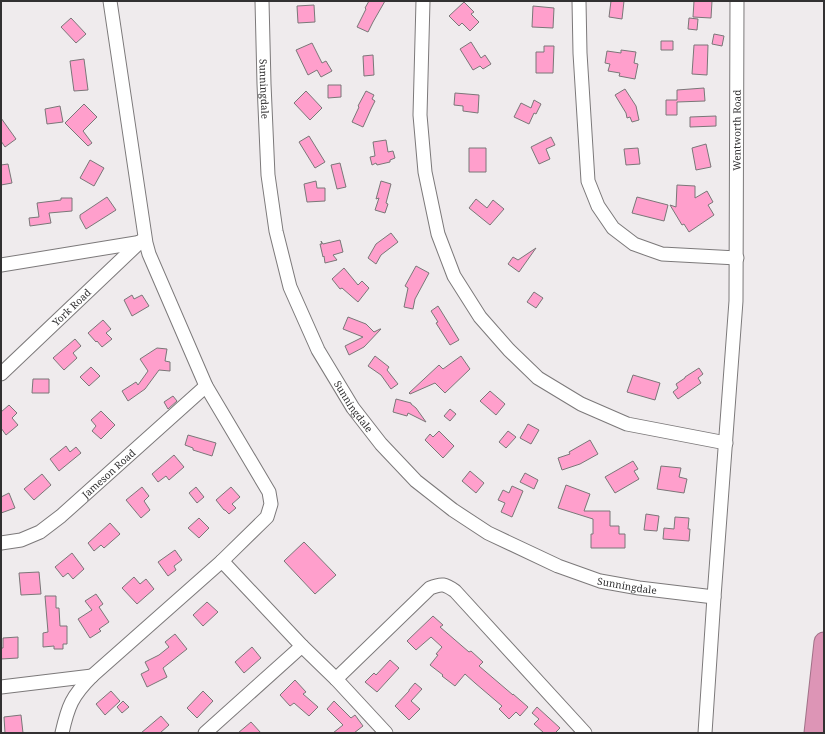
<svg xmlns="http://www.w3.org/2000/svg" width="825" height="734" font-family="'Noto Serif',serif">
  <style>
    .building { fill: #ff9fcc; stroke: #7a7778 }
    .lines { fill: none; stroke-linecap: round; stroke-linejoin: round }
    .minor-casing { stroke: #7c797a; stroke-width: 15 }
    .highway-casing { stroke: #a17288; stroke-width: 21 }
    .minor { stroke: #fff; stroke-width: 13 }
    .highway { stroke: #dd95b6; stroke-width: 19 }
    .labels { text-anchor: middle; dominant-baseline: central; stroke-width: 3; stroke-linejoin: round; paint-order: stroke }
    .street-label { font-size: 10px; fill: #323132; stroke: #fff }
  </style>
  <rect width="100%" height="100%" fill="#efebed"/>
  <path class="building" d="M369 1H385L373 22 368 32 357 27 366 9 365 8Z
    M611 1H624L622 19 609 17Z
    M694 1H712L711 18 693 17Z
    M464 2 474 12 471 14 479 22 470 31 462 23 459 26 449 16Z
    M314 5 315 22 298 23 297 6Z
    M533 6 554 8 553 28 532 27Z
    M71 18 86 34 76 43 61 27Z
    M689 18 698 19 697 30 688 29Z
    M714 34 724 36 722 46 712 44Z
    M661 41H673V50H661Z
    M471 42 481 58 485 55 491 64 483 69 480 66 473 70 460 49Z
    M312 43 322 63 326 61 332 71 321 77 317 70 308 75 296 50Z
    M694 45H708L707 75 692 74Z
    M544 46H554L553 73H536V52H544Z
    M621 50 636 52 634 63 638 64 635 79 619 76 620 73 608 71 610 64 605 63 607 51 621 53Z
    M373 55 374 75 364 76 363 56Z
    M84 59 88 90 74 91 70 61Z
    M328 85H341V97L328 98Z
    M704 88 705 101 677 102V115H666V100H677V90Z
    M625 89 636 106 639 120 632 122 630 117 627 118 626 113 615 95Z
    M306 91 322 108 310 120 294 103Z
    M366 91 374 95 372 99 375 101 371 109 363 127 352 122 359 107 358 106Z
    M455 93 479 95 478 113 463 111V106L454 105Z
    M534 100 541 104 536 114 534 113 529 124 514 117 521 103 531 108Z
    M84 104 97 117 83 131 92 143 88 146 65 123Z
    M60 106 63 122 47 124 45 109Z
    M716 116V126L690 127V117Z
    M1 118 16 139 5 147 1 141Z
    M309 136 325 162 315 168 299 142Z
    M551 137 555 145 546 149 550 159 539 164 531 147Z
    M386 140 388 152 393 151 395 158 390 160V162L377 165 376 163 372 165 370 157 375 156 373 142Z
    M706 144 711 167 696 170 692 148Z
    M469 148H486V172H469Z
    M638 148 640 164 626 165 624 149Z
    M90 160 104 168 94 186 80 178Z
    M340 163 346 187 337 189 331 165Z
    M8 164 12 183 1 185V165Z
    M316 181 317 188H325V201L307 202 304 184Z
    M381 181 391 184 386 203 388 204 385 213 375 210 379 198 376 199Z
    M677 185 695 186V198L707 191 713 202 708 205 714 215 689 232 684 224 682 225 670 205 676 207Z
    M107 197 116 210 86 229 80 218V215Z
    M637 197 668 205 664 221 632 213Z
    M61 198H72V211L49 213 51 223 30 226 29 218 39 217 37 203 61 200Z
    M476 199 487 208 493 200 504 209 490 225 469 208Z
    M391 233 398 242 381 255 376 264 368 258 376 244Z
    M340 240 343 252 333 255 337 260 325 263 324 256 323 257 320 244H322L321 241 323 244Z
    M536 248 519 272 508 264 513 257 518 260Z
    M416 266 429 273 415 299 413 309 404 307 408 288 405 286Z
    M344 268 358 285 362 281 369 288 358 302 342 288 340 289 332 279Z
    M534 292 543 298 536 308 527 302Z
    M132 295 134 299 142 295 149 306 132 316 124 300Z
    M438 306 459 340 450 345 436 323 438 322 431 311Z
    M348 317 366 324 374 332 380 329H381L364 347 349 355 345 346 363 337 343 329Z
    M103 320 111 329 106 333 112 339 102 347 97 341 96 342 88 333Z
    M75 339 81 346 73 353 77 358 64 370 53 358Z
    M157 348 167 349 165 361 170 362V371L159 370 145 389 128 401 122 391 136 382 138 385 148 371 140 359Z
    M375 356 389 367 387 370 398 384 391 389 381 375 368 366Z
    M461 356 470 369 445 393 435 383 410 394 409 393 439 365 443 369Z
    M91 367 100 376 89 386 80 377Z
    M699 368 703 374 698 378 701 383 678 399 673 392 678 388 676 384 685 378V377Z
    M633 375 660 383 655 400 627 392Z
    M33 379H49V393H32Z
    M490 391 505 404 496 415 480 401Z
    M173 396 177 401 168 409 164 402Z
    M396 399 411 403V404L416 408 426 422 408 413 407 416 393 412Z
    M9 405 17 413 12 418 18 425 6 435 1 428V412Z
    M450 409 456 414 450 421 444 416Z
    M101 411 115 425 101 439 92 431 96 426 91 420Z
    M528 424 539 430 531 444 520 438Z
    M439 431 454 446 443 458 425 440 430 434 433 437Z
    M508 431 516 437 506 448 499 442Z
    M188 435 216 443 212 456 193 450V448L185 445Z
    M590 440 598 454 580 464 562 470 558 458 570 454 569 452Z
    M66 446 70 452 76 447 81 453 59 471 50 459Z
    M174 455 184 467 169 480 166 476 158 482 152 474Z
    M633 461 638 469 634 471 639 479 615 493 605 477Z
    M661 466 681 468 679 477 687 479 684 493 657 489Z
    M470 471 484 483 476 493 462 481Z
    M525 473 538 480 534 489 520 482Z
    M42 474 51 485 34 500 24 489Z
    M566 485 590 494 584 511H610V526H619V534H625V548H591V534H593V519L558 508Z
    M512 486 523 491 512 517 501 512 505 503 498 500 503 490 509 493Z
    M142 487 149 496 144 501 150 510 141 518 126 500Z
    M196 487 204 497 197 503 189 493Z
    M231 487 240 497 232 504 236 508 229 514 225 510H224L216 500Z
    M9 493 15 508 1 513V497Z
    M646 514 659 516 657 531 644 530Z
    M675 517 689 518 688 529H690L689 541 663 539 664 528 674 529Z
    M199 518 209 528 199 538 188 528Z
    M110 523 120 534 104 548 101 545 94 551 88 543Z
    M304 542 336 575 315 594 284 561Z
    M175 550 182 560 174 566 176 570 168 576 158 562Z
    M72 553 84 569 73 579 68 573 63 577 55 567Z
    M39 572 41 594 21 595 19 573Z
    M134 577 140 584 146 579 154 589 137 604 122 588Z
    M96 594 103 604 99 607 109 622 99 629 101 631 90 638 78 619 92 610 85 601Z
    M45 596H56V608H59L60 626H67V644H63V649H54V646L43 647V633L48 632Z
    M207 602 218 612 203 626 193 615Z
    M433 616 443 625 440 627 469 652 471 651 483 662 479 666 513 695V694L528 707 520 716 516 712 509 719 499 709 502 706 475 683 465 674 455 686 442 676 443 675 430 665 438 655 436 654 442 647 431 637 416 650 407 641Z
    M175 634 187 649 163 668 167 677 147 687 141 674 149 670 145 662 159 655 169 647 165 642Z
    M18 637V658L1 659V648H3V638Z
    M252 647 261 658 244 673 235 662Z
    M390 660 399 668 377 692 365 682 374 673 376 675Z
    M295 680 306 692 303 694 318 707 309 716 294 703 290 706 280 695Z
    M415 683 422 689 411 701 420 709 409 720 395 706 409 691V690Z
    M111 691 120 701 105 715 96 704Z
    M203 691 213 701 197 718 187 708Z
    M123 701 129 707 122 713 117 707Z
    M334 701 351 718 355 715 363 726 354 733H333L343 725 327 709Z
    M537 707 560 728 555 733H544L534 724 539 719 532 713Z
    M21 715 23 733H5L4 717Z
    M161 716 169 725 160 733H141Z
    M251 722 261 733H238Z"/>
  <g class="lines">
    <g class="minor-casing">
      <g id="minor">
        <path d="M110 1 146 243 149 254 206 386 269 492 271 504 267 517 222 561"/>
        <path id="s1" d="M262 1 264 84 268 175 276 231 290 287 318 350 353 408 381 444 416 481 453 510 488 533 558 566 600 581 639 588 714 597"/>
        <path d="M423 1 420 115 425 172 438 234 454 276 480 317 509 350 538 378 581 404 627 424 726 443"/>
        <path d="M579 1 580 53 588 181 598 206 613 228 634 244 662 254 737 258"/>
        <path d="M1 265 142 242"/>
        <path id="s2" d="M1 374 141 241"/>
        <path id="s3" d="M1 543 21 540 40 532 61 516 206 386"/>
        <path d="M1 687 92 676"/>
        <path d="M62 733C68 706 72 696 92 676L222 561 302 646 336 679"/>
        <path d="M205 733 302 646"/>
        <path d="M386 733 336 679 430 588C442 583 445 584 455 591L585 733"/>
        <path id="s4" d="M705 733 714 597 736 301 737 1"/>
      </g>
    </g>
    <g class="highway-casing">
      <path id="highway" d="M814 733 824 642"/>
    </g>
    <use href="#minor" class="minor"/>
    <use href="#highway" class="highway"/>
  </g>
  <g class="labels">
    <g class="street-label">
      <text stroke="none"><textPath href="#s1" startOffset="88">Sunningdale</textPath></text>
      <text stroke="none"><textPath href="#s4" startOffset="604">Wentworth Road</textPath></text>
      <text stroke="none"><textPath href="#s2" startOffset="97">York Road</textPath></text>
      <text stroke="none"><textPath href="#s1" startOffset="424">Sunningdale</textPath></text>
      <text stroke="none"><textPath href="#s3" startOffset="131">Jameson Road</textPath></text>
      <text stroke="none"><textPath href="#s1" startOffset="760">Sunningdale</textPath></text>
    </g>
  </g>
  <rect width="825" height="734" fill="none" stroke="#323132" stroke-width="4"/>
</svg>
